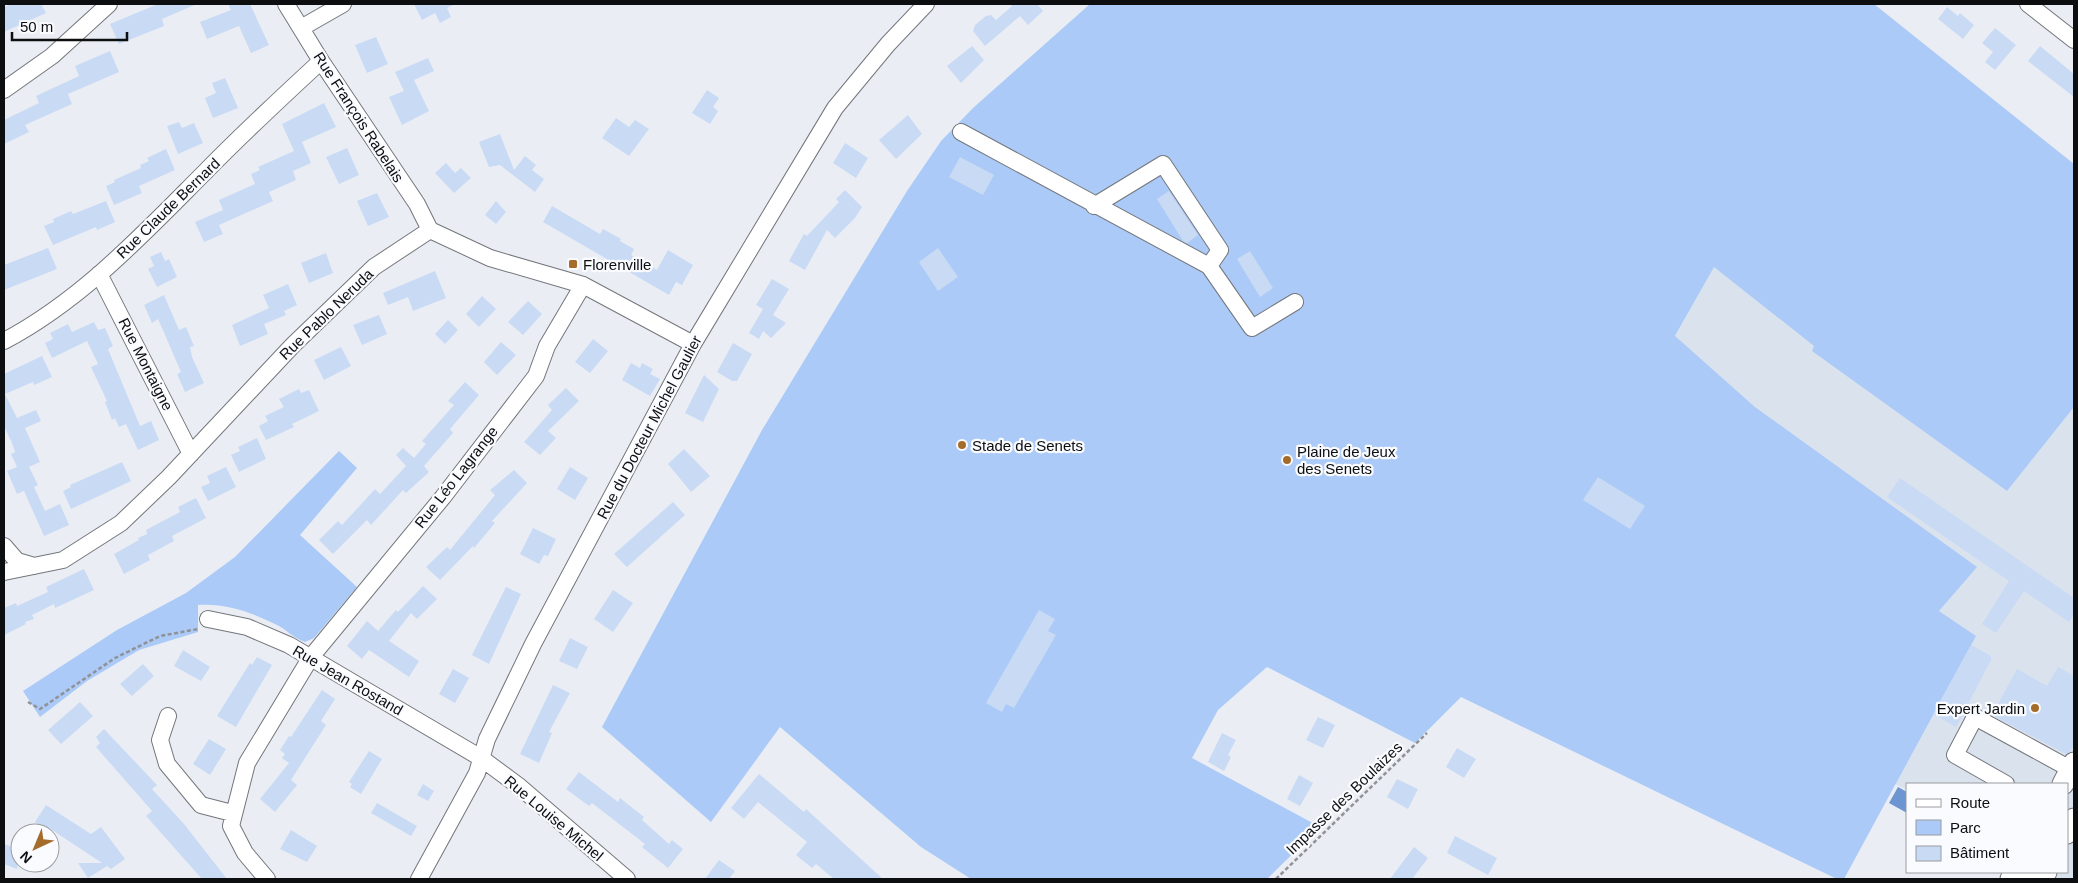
<svg xmlns="http://www.w3.org/2000/svg" width="2078" height="883" font-family="Arial,sans-serif">
  <style>
    .built { fill: #dae2ee }
    .green { fill: #abcaf7 }
    .water { fill: #6d95d1 }
    .building { fill: #c9daf4 }
    .lines { fill: none; stroke-linecap: round; stroke-linejoin: round }
    .minor-casing { stroke: #73767b; stroke-width: 18 }
    .major-casing { stroke: #73767b; stroke-width: 23 }
    .path { stroke: #8f9296; stroke-width: 2.5; stroke-dasharray: 4 2.5; stroke-linecap: butt }
    .minor { stroke: #fff; stroke-width: 16 }
    .major { stroke: #fff; stroke-width: 21 }
    .poi-dot { fill: #a56b2a; stroke: #f9fbff; stroke-width: 2 }
    .labels { text-anchor: middle; dominant-baseline: central; stroke-width: 4.5; stroke-linejoin: round; paint-order: stroke }
    .street-label { font-size: 15px; fill: #0c0e0f; stroke: #f9fbff }
    .poi-label { font-size: 15px; fill: #0c0e0f; stroke: #f9fbff; text-anchor: start }
  </style>
  <rect width="100%" height="100%" fill="#eaeef4"/>
  <path class="built" d="M1714 266 1815 347 1812 350 2007 491 2074 407V879H2052L2056 872H2067V784H1907V790L1895 784 1975 636 1939 611 1976 567 1755 407 1675 337Z"/>
  <path class="green" d="M1090 4H1874L2074 164V407L2007 491 1812 351 1814 346 1714 267 1675 336 1755 407 1977 567 1939 611 1976 636 1844 879H1837L1461 697 1415 743 1267 667 1218 710 1192 758 1320 827 1267 879H971L921 847 780 727 711 822 602 727 762 430 907 191 941 141 973 108Z
    M339 451 357 468 300 535 357 587 314 638 305 642C293 638 286 629 275 624 251 612 225 603 198 605V632L139 650 87 681 40 717 23 691 117 630 186 593 235 557Z"/>
  <path class="water" d="M1898 787 1907 792V813L1889 803Z"/>
  <path class="building" d="M12 4H41L46 13 4 32V7Z
    M158 4H197L162 19 164 26 119 44 110 24Z
    M228 4H250L269 45 251 53 239 26 207 39 200 22 231 10Z
    M414 4H455L447 8 451 17 440 23 435 13 422 20Z
    M1010 4H1037L1043 11 1028 25 1020 16 985 46 973 31 975 25 986 16 991 15 996 20 1012 6Z
    M1947 7 1958 16 1960 13 1974 25 1963 39 1938 19Z
    M1995 28 2016 45 1995 70 1985 62 1993 52 1982 43Z
    M376 37 388 64 367 73 355 45Z
    M972 46 984 60 961 83 947 66Z
    M2040 46 2074 74V97L2028 61Z
    M110 51 119 72 68 94 72 104 25 125 29 132 4 144V120L39 103 36 96 79 76 75 66Z
    M428 58 434 71 414 80 429 111 402 125 389 97 404 91 395 72Z
    M225 78 238 108 213 118 205 98 216 93 212 83Z
    M707 90 719 98 713 107 718 111 710 124 692 113Z
    M324 103 336 127 302 142 311 163 293 171 296 180 269 192 273 201 219 225 223 234 204 242 195 222 223 210 219 200 255 184 251 174 260 170 258 167 294 151 282 124Z
    M908 115 922 134 896 159 879 140Z
    M616 118 629 127 635 120 649 129 629 156 602 138Z
    M179 122 182 128 194 123 203 143 178 154 167 126Z
    M500 134 514 170 525 156 536 165 532 170 544 179 535 192 500 165 489 167 479 142Z
    M845 143 868 158 856 178 833 163Z
    M347 148 359 175 339 184 326 157Z
    M166 149 175 170 139 186 142 193 114 205 106 186 115 182 114 180 141 168 140 165 149 161 147 158Z
    M960 157 994 175 983 195 949 177Z
    M446 163 455 173 461 168 471 178 454 193 435 173Z
    M845 190 862 207 855 218 835 238 827 230 805 270 789 261 804 234 807 236 839 202 836 199Z
    M1169 191 1198 235 1187 243 1183 241 1157 199Z
    M377 193 389 217 368 226 357 201Z
    M106 201 115 222 97 230 96 227 53 245 44 226 54 222 53 219 71 211 73 214Z
    M496 201 506 212 496 224 485 215Z
    M552 206 600 234 603 229 621 239 620 241 634 249 631 255 657 270 668 250 693 265 682 285 676 282 669 295 543 222Z
    M48 248 57 269 4 290V265Z
    M938 248 958 277 938 291 919 262Z
    M1250 251 1273 288 1260 297 1237 259Z
    M161 252 165 261 169 259 177 277 157 287 148 269 154 266 150 257Z
    M326 253 333 273 309 283 301 263Z
    M435 271 446 298 413 311 408 297 388 305 383 293Z
    M772 279 789 289 773 315 786 323 771 338 763 331 759 339 749 333 763 309 756 305Z
    M288 284 297 305 284 311 286 315 264 324 268 334 240 346 232 325 269 308 263 295Z
    M164 295 179 330 186 327 194 346 190 347 192 357 204 383 185 392 177 374 181 372 162 328 158 319 152 323 144 305Z
    M482 296 496 309 479 327 466 314Z
    M528 301 542 314 523 335 508 322Z
    M379 315 387 334 362 345 353 325Z
    M448 320 458 330 445 344 435 334Z
    M94 322 98 330 105 328 113 346 108 349 140 426 151 421 159 440 138 450 126 424 119 427 115 418 112 420 105 402 107 401 91 367 98 364 87 341 52 358 45 343 53 339 50 333 68 324 72 332Z
    M593 339 608 351 590 373 575 362Z
    M501 342 516 355 497 375 484 362Z
    M733 343 752 354 737 381H732L717 372Z
    M341 347 351 366 324 380 314 360Z
    M42 356 52 377 34 385 33 382 5 394 17 418 36 410 41 421 25 428 40 462 29 467 38 485 34 487 45 511 60 504 69 525 44 536 24 491 17 494 7 471 17 467 11 454 15 452 12 443 4 426V374Z
    M631 363 640 368 642 363 653 369 650 374 660 379 650 396 622 380Z
    M704 375 719 389 703 422 685 413Z
    M465 382 479 395 450 429 453 433 424 466 429 472 406 493 403 490 371 525 367 520 333 554 319 540 338 521 342 525 375 489 380 494 406 466 396 455 403 448 414 458 426 444 422 441 454 405 448 401Z
    M566 388 579 401 548 431 556 438 540 455 524 442 552 410 548 405Z
    M299 389 301 393 309 390 319 411 292 424 294 427 266 440 259 426 268 421 265 416 284 407 279 399Z
    M257 438 266 459 239 472 231 455 240 451 238 447Z
    M684 449 710 476 691 492 668 464Z
    M122 462 131 481 71 509 63 491 71 487 70 485Z
    M226 467 236 487 208 501 201 487 210 483 207 476Z
    M570 467 588 478 575 500 557 489Z
    M514 470 527 483 492 521 495 523 474 548 473 546 440 580 426 567 447 547 450 550 495 495 490 490Z
    M1598 477 1645 506 1630 529 1583 500Z
    M1900 478 2074 598V614L2069 622 2024 591 1996 633 1982 624 2009 581 1887 497Z
    M196 498 206 518 172 536 174 541 148 555 150 560 124 574 114 554 139 540 138 538 147 534 146 530 180 512 178 507Z
    M673 502 685 515 627 567 614 554Z
    M533 528 556 539 548 556 544 555 539 564 520 554Z
    M84 569 94 590 55 608 54 604 32 615 34 619 25 622 26 624 4 635V608L16 603 17 606 48 592 46 587Z
    M423 586 437 599 417 619 411 613 389 641 419 661 409 677 369 650 362 659 347 646 367 621 378 631 396 610 398 612Z
    M506 587 521 594 489 664 472 655Z
    M613 590 633 603 613 632 594 619Z
    M1039 610 1055 619 1048 631 1056 635 1014 708 1006 704 1002 712 986 703Z
    M570 638 588 647 577 669 559 661Z
    M1971 645 1991 656V660L1956 727 1933 714Z
    M183 650 210 667 201 681 174 666Z
    M257 657 272 665 236 727 217 716 250 663 252 665Z
    M143 664 154 676 132 696 120 684Z
    M2058 667 2074 676V743L2070 752 2066 754 1992 715 2017 669 2047 686Z
    M453 669 469 678 455 703 439 694Z
    M553 685 570 693 549 732 552 733 539 763 520 754Z
    M322 690 335 699 321 721 326 725 291 780 297 785 275 812 260 799 289 763 282 758 285 754 280 750 289 736 291 737Z
    M80 702 93 716 61 744 48 730Z
    M1318 717 1335 725 1323 748 1306 740Z
    M104 729 157 785 152 789 184 824 227 879H202L146 816 152 811 96 747 100 743 96 737Z
    M1222 733 1236 740 1228 755 1231 757 1224 771 1208 762Z
    M209 739 226 749 210 775 193 764Z
    M1457 748 1476 759 1464 778 1446 767Z
    M369 751 382 759 361 794 350 787 352 784 349 782Z
    M579 772 618 802 620 798 644 817 642 820 669 844 672 840 683 849 668 868 642 847 645 844 592 803 589 806 566 789Z
    M759 774 804 812 806 809 883 879H834L816 864 812 868 796 855 807 842 758 802 744 819 731 808Z
    M1299 775 1313 783 1300 806 1287 799Z
    M1397 779 1418 789 1408 809 1387 797Z
    M423 784 434 791 428 801 417 795Z
    M377 803 417 826 411 836 371 813Z
    M46 805 91 834 101 827 125 859 111 869 107 866 88 878 78 863H102L49 828 47 830 35 822Z
    M291 830 317 846 307 862 280 849Z
    M1455 836 1497 858 1488 875 1447 853Z
    M4 844 20 850 17 869 4 864Z
    M1414 847 1428 858 1412 879H1390Z
    M719 860 735 871 729 879H705Z"/>
  <g class="lines">
    <g class="minor-casing">
      <path id="minor" d="M286 4 321 61 417 204 430 230
        M2028 4 2074 40
        M301 28 343 4
        M4 90 52 56 109 4
        M961 132 1209 266 1252 328 1295 302
        M1094 206 1163 164 1220 250 1209 266
        M430 230 490 258 583 285 693 344
        M99 274 191 454
        M4 341C82 300 144 233 206 171 243 133 282 97 321 61
        M4 546 17 561 34 566
        M4 572 63 560 121 523 169 477 293 345 374 267 430 230
        M208 619 247 627 289 645 481 758 520 787 627 879
        M168 716 160 740 167 764 201 805 232 813
        M2006 784 1955 755 1975 717 2074 771
        M267 879 245 853 231 826 247 763 311 657 443 497 536 376 547 346 583 285
        M419 879 477 773 487 739 533 644 693 344 835 108 888 44 926 4
        M2027 879 2031 872"/>
    </g>
    <g class="major-casing">
      <path id="major" d="M2063 784 2074 763
        M2067 833 2074 819
        M2011 879 2015 872
        M2042 879 2046 872"/>
    </g>
    <path class="path" d="M28 702 40 709 115 658 160 636 198 629
      M1276 879 1427 733"/>
    <use href="#minor" class="minor"/>
    <use href="#major" class="major"/>
  </g>
  <g class="poi-dot">
    <rect x="568" y="259" width="10" height="10" rx="2.5"/>
    <circle cx="962" cy="445" r="5"/>
    <circle cx="1287" cy="460" r="5"/>
    <circle cx="2035" cy="708" r="5"/>
  </g>
  <g class="labels">
    <g class="street-label">
      <text transform="translate(359 117) rotate(57)">Rue François Rabelais</text>
      <text transform="translate(168 208) rotate(-44)">Rue Claude Bernard</text>
      <text transform="translate(326 314) rotate(-44)">Rue Pablo Neruda</text>
      <text transform="translate(146 364) rotate(63)">Rue Montaigne</text>
      <text transform="translate(649 427) rotate(-62)">Rue du Docteur Michel Gaulier</text>
      <text transform="translate(456 477) rotate(-52)">Rue Léo Lagrange</text>
      <text transform="translate(348 680) rotate(30)">Rue Jean Rostand</text>
      <text transform="translate(1344 798) rotate(-44)">Impasse des Boulaizes</text>
      <text transform="translate(554 818) rotate(40)">Rue Louise Michel</text>
    </g>
    <g class="poi-label">
      <text x="583" y="264">Florenville</text>
      <text x="972" y="445">Stade de Senets</text>
      <text x="1297" y="451">Plaine de Jeux<tspan x="1297" dy="17">des Senets</tspan></text>
      <text x="2025" y="708" text-anchor="end">Expert Jardin</text>
    </g>
  </g>
  <rect width="2078" height="883" fill="none" stroke="#0c0e0f" stroke-width="10"/>
  <rect x="1906" y="783" width="162" height="90" fill="#f9fbff" stroke="#9a9c9f"/>
  <rect x="1916" y="799" width="25" height="8" fill="#ffffff" stroke="#9a9c9f"/>
  <text x="1950" y="808" font-size="15" fill="#0c0e0f">Route</text>
  <rect x="1916" y="820" width="25" height="15" fill="#abcaf7" stroke="#9a9c9f"/>
  <text x="1950" y="833" font-size="15" fill="#0c0e0f">Parc</text>
  <rect x="1916" y="846" width="25" height="15" fill="#c9daf4" stroke="#9a9c9f"/>
  <text x="1950" y="858" font-size="15" fill="#0c0e0f">Bâtiment</text>
  <g transform="translate(35 848) rotate(224)"><circle r="24" fill="#f9fbff" stroke="#9a9c9f"/>
  <path d="M0-4L9 19L0 12L-9 19Z" fill="#a56b2a"/>
  <text y="-8" font-size="14" font-weight="bold" text-anchor="middle" fill="#0c0e0f">N</text>
  </g>
  <path d="M12 32v8h115v-8" fill="none" stroke="#0c0e0f" stroke-width="2.5"/>
  <text x="20" y="32" font-size="15" fill="#0c0e0f" stroke="#f9fbff" stroke-width="4" paint-order="stroke">50 m</text>
</svg>
